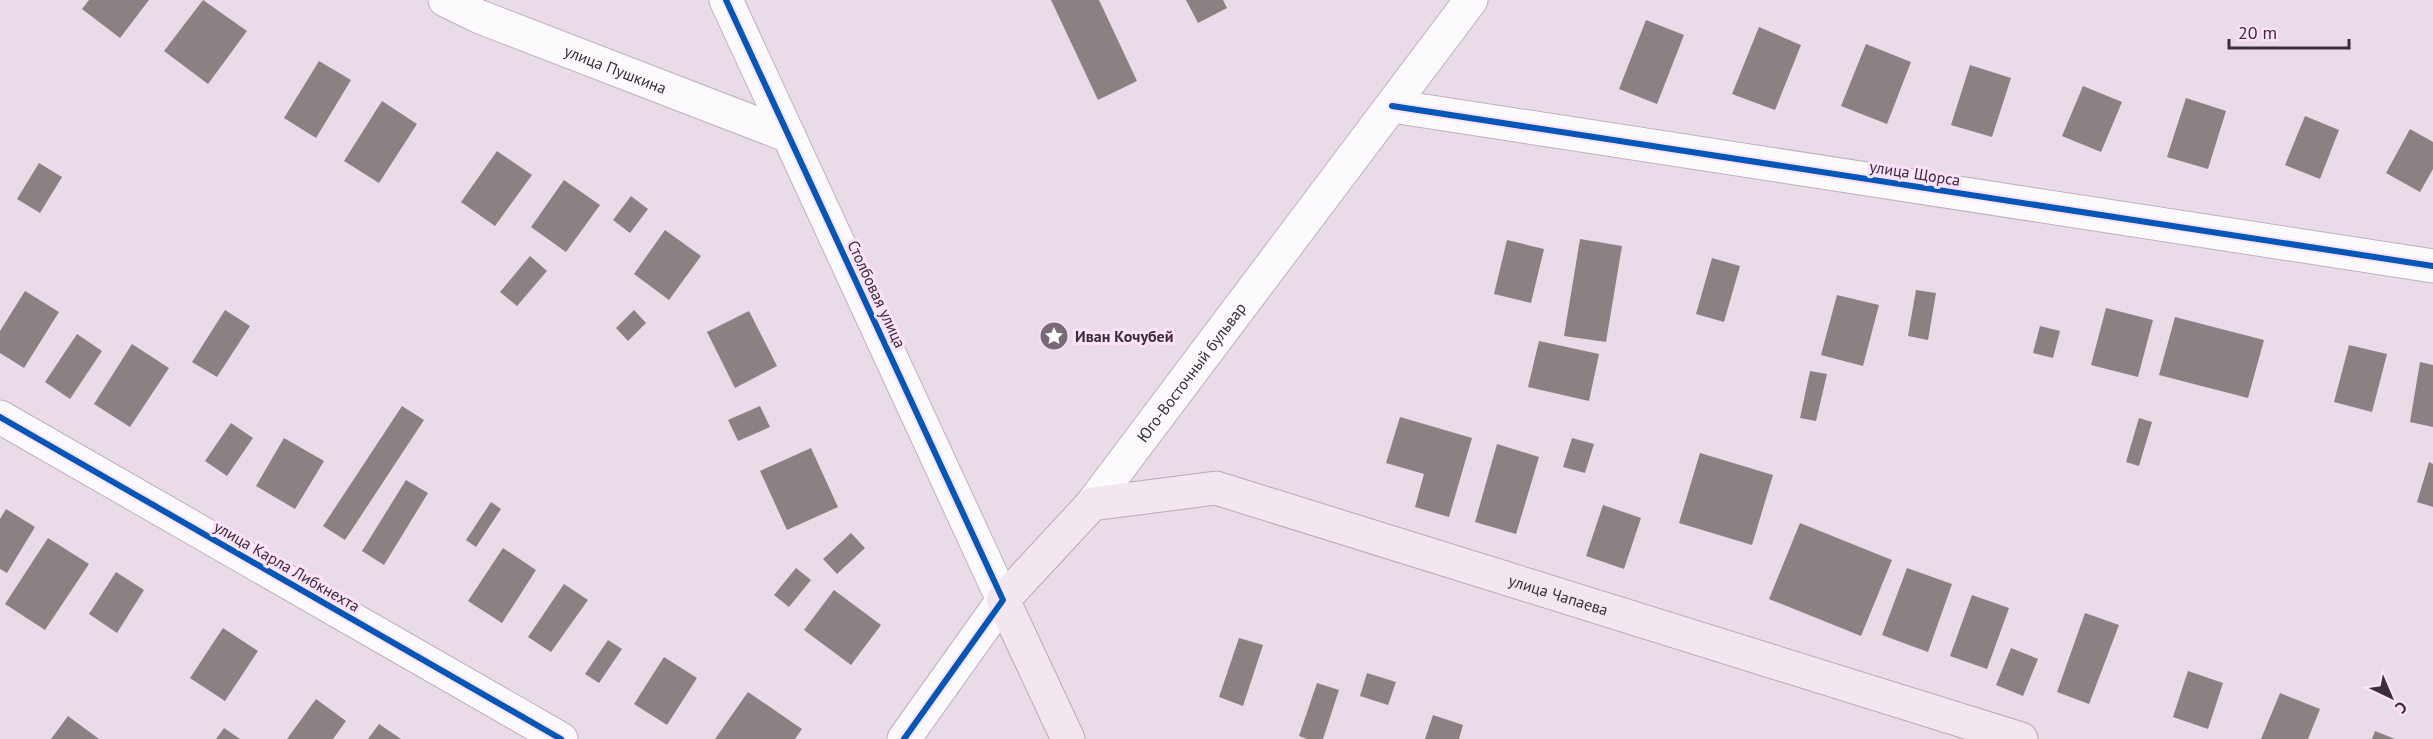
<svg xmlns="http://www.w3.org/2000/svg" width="2433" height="739" font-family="'PT Sans',sans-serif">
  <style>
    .building { fill: #8b8183 }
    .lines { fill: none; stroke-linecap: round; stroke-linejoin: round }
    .minor-casing { stroke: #bdb2bc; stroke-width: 35 }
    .major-casing { stroke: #bda7b5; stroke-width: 35 }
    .minor { stroke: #fcfafc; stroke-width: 33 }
    .major { stroke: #f2e7ee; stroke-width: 33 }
    .cycleway-casing { stroke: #fde2fa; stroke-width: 10 }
    .cycleway { stroke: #0057b8; stroke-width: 6 }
    .labels { text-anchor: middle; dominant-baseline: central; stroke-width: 6; stroke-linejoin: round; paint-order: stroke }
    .street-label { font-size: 16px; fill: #3a2f38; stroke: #fde2fa }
    .poi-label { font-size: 16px; font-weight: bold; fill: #3a2f38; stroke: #fde2fa; text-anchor: start }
  </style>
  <rect width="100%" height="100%" fill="#eadbe8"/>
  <path class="building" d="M89 0H149L120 38 82 9Z
    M203 0 247 31 208 84 164 51Z
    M1051 0H1099L1137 81 1098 100Z
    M1186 0H1223L1227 8 1198 23Z
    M1646 20 1684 35 1657 104 1619 89Z
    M1759 27 1801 45 1775 110 1732 94Z
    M1866 44 1911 62 1887 124 1841 106Z
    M319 61 351 80 316 138 284 118Z
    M1970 65 2011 78 1992 137 1951 125Z
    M2083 86 2122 102 2101 152 2062 136Z
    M2186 98 2226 111 2208 169 2167 157Z
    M382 101 417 124 379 183 344 161Z
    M2305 116 2339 130 2320 179 2285 165Z
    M2410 129 2433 142V169L2420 192 2386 173Z
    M497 151 532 175 495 226 461 202Z
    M39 163 62 177 40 213 17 199Z
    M564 180 600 205 566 252 531 227Z
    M631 196 648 209 630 233 613 220Z
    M665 230 701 256 669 300 634 274Z
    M1580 239 1622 246 1606 342 1564 336Z
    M1507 240 1544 249 1531 303 1494 294Z
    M530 256 547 271 517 306 500 292Z
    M1712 258 1740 266 1724 322 1696 314Z
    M1916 290 1936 293 1928 340 1908 336Z
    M25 291 59 312 24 368 0 353V331Z
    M1837 295 1879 305 1863 366 1821 355Z
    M2106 308 2153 320 2138 377 2091 365Z
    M225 310 250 326 217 377 192 362Z
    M634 310 646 323 628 341 616 328Z
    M749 311 777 366 735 388 707 332Z
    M2175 317 2264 340 2248 398 2159 375Z
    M2040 326 2060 331 2053 358 2033 353Z
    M77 334 102 351 70 399 45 382Z
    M1539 341 1599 354 1589 401 1528 387Z
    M132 344 169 368 130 427 94 404Z
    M2349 345 2387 354 2372 412 2334 402Z
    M2420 362 2433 365V427L2410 422Z
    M1810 371 1827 374 1816 421 1800 418Z
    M402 406 424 420 345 540 323 526Z
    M760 406 770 427 738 441 728 420Z
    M1400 417 1472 438 1449 517 1415 507 1424 474 1386 463Z
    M2139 418 2152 422 2139 466 2126 462Z
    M231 423 253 438 227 476 205 461Z
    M284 438 324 461 295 509 256 486Z
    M1572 438 1594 444 1585 473 1563 467Z
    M1497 444 1539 457 1516 534 1475 522Z
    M811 448 838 507 787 530 760 471Z
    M1700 453 1773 475 1752 545 1679 523Z
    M2429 462 2433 464V507L2417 502Z
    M406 480 428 493 384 565 362 551Z
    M491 502 501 509 476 547 466 540Z
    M1603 505 1641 518 1624 569 1586 556Z
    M6 509 35 527 7 573 0 569V519Z
    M1800 523 1892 560 1861 636 1769 599Z
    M851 533 865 548 837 574 823 559Z
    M48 538 89 564 45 630 5 604Z
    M503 548 536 570 502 623 468 601Z
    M796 568 811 580 789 607 774 595Z
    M1907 568 1952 584 1928 652 1882 635Z
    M116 572 144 590 117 633 89 614Z
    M564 584 588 600 551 652 528 637Z
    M834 590 881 625 851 665 804 630Z
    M1972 595 2009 608 1987 669 1950 656Z
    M2085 613 2119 625 2089 704 2057 692Z
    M223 628 258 651 225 701 190 678Z
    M1239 638 1263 645 1243 706 1219 697Z
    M608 640 622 649 599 683 585 674Z
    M2011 648 2038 659 2023 696 1996 685Z
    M664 657 697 678 667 725 634 704Z
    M2188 671 2223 683 2208 729 2173 717Z
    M1367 673 1396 682 1388 705 1360 696Z
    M1317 683 1339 690 1323 739H1307L1299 736Z
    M748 692 802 729 795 739H715Z
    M2280 693 2320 709 2308 739H2261Z
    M316 699 346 721 333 739H287Z
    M1433 715 1463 725 1459 739H1425Z
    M68 716 99 739H51Z
    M379 724 401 739H368Z
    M224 728 240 739H216Z
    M2375 731 2395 739H2372Z"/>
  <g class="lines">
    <g class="minor-casing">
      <g id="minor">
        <path id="s1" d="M445 0 480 17 789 136"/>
        <path d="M726 0 1003 600 904 739"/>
        <path d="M1392 106 2433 266"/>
        <path d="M0 417 561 739"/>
        <path id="s2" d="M1092 504 1471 0"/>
      </g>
    </g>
    <g class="major-casing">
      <g id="major">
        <path id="s3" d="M1068 739 1003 600 1092 504 1216 488 2021 739"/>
      </g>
    </g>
    <use href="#minor" class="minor"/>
    <use href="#major" class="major"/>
    <g class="cycleway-casing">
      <path id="cycleway" d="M726 0 1003 600 904 739
        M1392 106 2433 266
        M0 417 561 739"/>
    </g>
    <use href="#cycleway" class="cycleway"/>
  </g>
  <defs>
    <g id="sight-disc" transform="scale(1.5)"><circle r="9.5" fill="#786b76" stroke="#fde2fa"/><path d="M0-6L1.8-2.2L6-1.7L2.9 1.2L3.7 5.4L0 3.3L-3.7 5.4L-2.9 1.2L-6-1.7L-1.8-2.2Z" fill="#fff"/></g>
  </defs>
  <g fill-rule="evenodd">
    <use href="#sight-disc" x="1054" y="336"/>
  </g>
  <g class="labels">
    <g class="street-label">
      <text stroke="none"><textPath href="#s1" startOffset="184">улица Пушкина</textPath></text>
      <text transform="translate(1915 173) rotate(9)">улица Щорса</text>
      <text transform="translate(877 294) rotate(65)">Столбовая улица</text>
      <text stroke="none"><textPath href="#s2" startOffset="165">Юго-Восточный бульвар</textPath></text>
      <text transform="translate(287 566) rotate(30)">улица Карла Либкнехта</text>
      <text stroke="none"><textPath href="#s3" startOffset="768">улица Чапаева</textPath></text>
    </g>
    <g class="poi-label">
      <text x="1075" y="336">Иван Кочубей</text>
    </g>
  </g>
  <g transform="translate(2391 697) rotate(136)" stroke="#fde2fa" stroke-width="4.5" paint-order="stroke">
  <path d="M0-4.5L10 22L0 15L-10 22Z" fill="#3a2f38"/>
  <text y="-9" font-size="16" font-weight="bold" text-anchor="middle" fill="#3a2f38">С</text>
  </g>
  <path d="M2229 39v9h120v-9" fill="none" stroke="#3a2f38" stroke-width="3"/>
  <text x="2238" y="39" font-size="18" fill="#3a2f38" stroke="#fde2fa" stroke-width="4.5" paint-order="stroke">20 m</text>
</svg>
